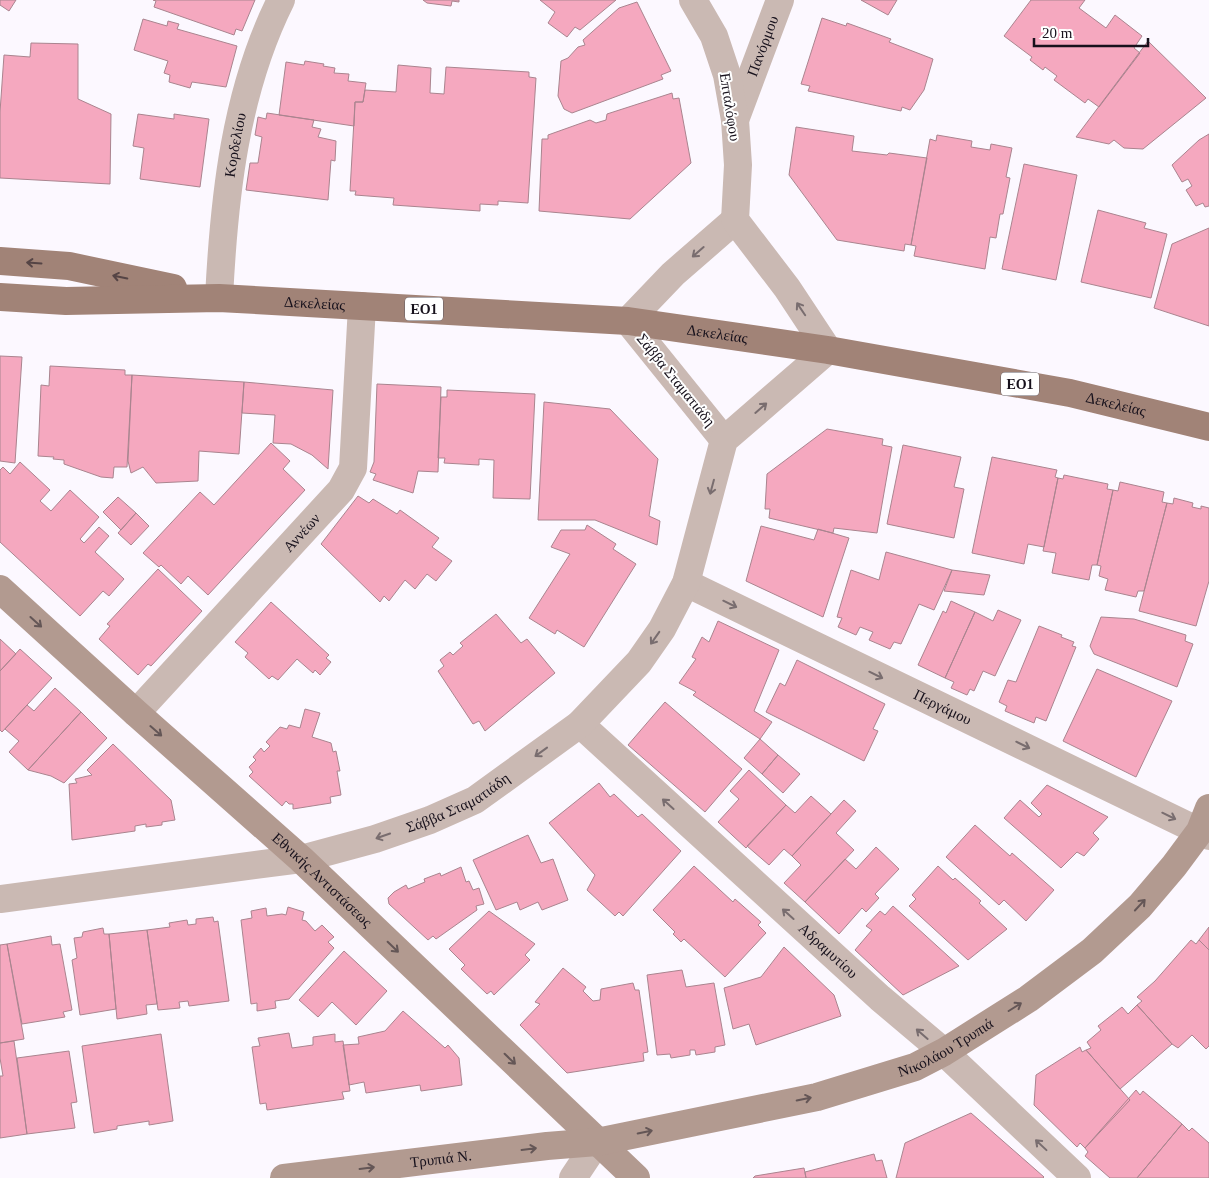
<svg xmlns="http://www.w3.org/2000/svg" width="1209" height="1178" font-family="'Times New Roman',serif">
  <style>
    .building { fill: #f5a8bf; stroke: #aa848f }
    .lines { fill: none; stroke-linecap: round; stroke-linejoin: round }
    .street { stroke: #cab9b3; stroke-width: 28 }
    .secondary { stroke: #b29a90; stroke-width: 28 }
    .primary { stroke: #a18377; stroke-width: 28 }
    .oneway { stroke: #796d6f }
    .oneway2 { stroke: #554445 }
    .oneway3 { stroke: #645656 }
    .labels { text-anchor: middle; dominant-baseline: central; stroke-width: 4; stroke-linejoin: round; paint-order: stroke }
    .shield { fill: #fff; stroke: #5d5860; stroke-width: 1 }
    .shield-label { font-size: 14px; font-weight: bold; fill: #17111c }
    .street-label { font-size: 15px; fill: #17111c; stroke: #fff }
  </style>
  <rect width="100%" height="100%" fill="#fcf8ff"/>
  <path class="building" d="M0 0H16L9 11 0 5Z
    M153 0H255L242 31 236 29 234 35 154 7 156 1Z
    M423 0H459V2L452 1 451 6 427 3Z
    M540 0H616L580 30 575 27 567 37 548 23 555 12Z
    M861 0H897L888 15Z
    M1031 0H1085L1079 8 1106 28 1115 15 1142 36 1134 48 1140 53 1099 107 1088 99 1085 103 1054 80 1057 76 1045 67 1043 70 1030 60 1032 57 1004 36Z
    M637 2 671 71 661 75 663 79 572 113 564 109 558 96 561 61 568 58 578 47 585 45 583 40 619 8Z
    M822 18 846 26 847 23 891 39 889 42 933 59 924 90 910 110 902 107 901 111 808 91 810 86 801 84Z
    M143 19 167 26 168 21 179 24 177 29 237 46 226 87 192 82 190 88 169 82 170 75 164 73 168 61 134 50Z
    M1148 41 1206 98 1143 149 1124 148 1114 140 1109 144 1076 137Z
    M31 43 78 44V99L111 114 110 184 0 178V112L4 55 30 57Z
    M305 61 324 64 323 66 335 68 334 73 349 74 348 81 366 83 363 102H355L354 126 279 115 286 62 304 65Z
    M398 65 431 68 430 93 444 94 446 67 529 72V77L536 78 528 203 498 201V205L480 204V211L393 205 394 198 355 195 356 191H350L355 102H363L365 90 396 92Z
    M672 93 673 99 679 98 691 163 630 219 539 211 542 139H548V135L590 120 596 123 606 120 607 114Z
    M267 113 314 120 312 127 321 129 318 137 336 141 335 161 331 160 328 200 246 190 250 163H258L262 137 255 135 258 117 266 119Z
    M138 114 174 119V114L209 119 200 187 140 179 144 148 133 146Z
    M796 127 854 136 852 151 887 155 889 153 927 158 911 245 905 244 904 251 837 240 789 175Z
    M1209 134V206L1205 207 1203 203 1196 206 1186 190 1192 186 1188 179 1182 182 1172 165 1199 140Z
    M937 135 972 141 971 147 990 150 991 144 1012 148 1006 177 1010 178 1003 214H1000L996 238 990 237 985 269 914 256 916 246 911 245 930 139 936 141Z
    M1024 164 1077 175 1056 280 1002 269Z
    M1098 210 1146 223 1144 228 1167 234 1151 298 1081 282Z
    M1209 228V326L1154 308 1172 244Z
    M0 356 22 357 15 463 0 461Z
    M50 366 125 370V375H132L127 467H114L113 478 101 477 64 464V460L53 459 54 457 38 456 41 385 49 386Z
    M132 375 244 382 239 454 199 451 198 481 156 483 143 467 131 473 128 461Z
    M244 382 333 390 328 469 312 455 291 444 273 443 275 415 242 413Z
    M377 384 441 387 438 472 418 471 413 493 373 480 376 474 370 472 374 462Z
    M447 390 535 394 530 499 493 498 494 460 479 459V465L444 463 445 458H438L441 397H447Z
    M544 402 610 409 658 459 649 516 660 521 657 545 595 520H538Z
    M827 429 883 439 882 445 892 447 877 533 834 528 833 533 769 518 770 509H765L767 474Z
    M271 443 290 461 283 469 305 490 208 595 188 576 181 584 161 565 159 567 143 553 200 492 214 505Z
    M903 445 961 457 954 487 964 489 954 538 887 524Z
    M992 457 1057 470 1055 477 1058 478 1044 547 1028 544 1024 564 972 553Z
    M20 462 50 490 40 501 51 511 70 490 99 517 80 539 84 543 99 527 109 536 95 552 124 579 109 596 103 591 80 616 0 542V470L3 467 10 474Z
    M1064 475 1108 484 1107 489 1113 490 1097 565H1092L1089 580 1052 573 1056 553 1043 551 1058 478 1063 479Z
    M1120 482 1164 492 1162 502 1167 503 1144 591H1138L1136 597 1105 590 1108 579 1099 576 1101 566 1097 565 1113 490 1118 491Z
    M358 496 369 503 373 499 397 514 400 510 439 538 432 547 452 561 436 581 427 574 415 589 405 580 389 601 384 596 380 602 321 544Z
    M118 497 136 513 121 530 103 512Z
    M1174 498 1193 503 1192 507 1201 509V506L1209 508V581L1196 626 1139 611 1167 503 1173 504Z
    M136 513 149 526 131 545 118 533Z
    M587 525 616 544 613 549 636 564 584 647 557 630 555 634 529 618 570 554 551 547 561 530H585Z
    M761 526 814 540 818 529 849 538 823 617 746 581Z
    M886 552 952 570 934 610 919 604 901 644 894 642 890 649 869 640 873 632 860 627 856 635 838 627 842 618 837 617 851 570 879 580Z
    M158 569 202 611 151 666 148 664 138 675 99 639 110 626 107 624Z
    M952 570 990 575 984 595 944 591Z
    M951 601 975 612 945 678 918 665 943 611 946 613Z
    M271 602 329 655 326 658 331 662 320 675 315 670 313 673 297 659 278 680 272 676 269 679 245 657 248 653 235 642Z
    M998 610 1021 620 995 676 983 671 974 691 970 689 967 695 951 688 954 682 945 678 975 612 993 621Z
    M496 614 521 643 527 639 555 673 485 731 479 721 473 724 438 671 444 666 440 660 450 652 453 655 463 646 460 643Z
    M1101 617 1134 619 1186 635 1185 641 1193 644 1177 687 1094 654 1090 646Z
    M718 621 779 650 754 711 772 722 760 739 693 695 696 692 679 683 696 659 692 657 702 637 709 642Z
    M1039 626 1062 635 1061 637 1074 642 1072 646 1076 647 1046 721 1036 717 1034 723 1005 711 1007 706 999 702 1008 680 1016 682Z
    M0 639 16 654 0 671Z
    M20 649 52 678 2 732 0 730V671Z
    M797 660 885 704 873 729 878 731 864 761 766 712 780 683 785 686Z
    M1097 669 1172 701 1136 777 1063 741Z
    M55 688 81 712 28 770 9 752 19 741 5 729 27 705 34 711Z
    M665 702 742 769 705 812 628 745Z
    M305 709 320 713 312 737 331 743 333 752 336 751 340 771H337L341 795 330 797 331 803 293 809V804H289L286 801 282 806 249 776 253 772 249 767 256 760 253 757 261 748 264 752 270 746 266 742 280 727 287 729 289 725 300 728Z
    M81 712 107 738 64 783 51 776 28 770Z
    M760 739 778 755 762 774 744 758Z
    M113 744 171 800 175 820 162 822V825L146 827V824L135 826V831L72 840 69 784 77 783 75 779 92 775 87 770Z
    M778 755 800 774 783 793 762 774Z
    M749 770 786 805 746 848 718 822 739 799 730 791Z
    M599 783 610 797 614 794 638 817 642 814 681 851 623 916 619 912 615 916 587 890 595 875 549 823Z
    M1047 785 1108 817 1093 833 1099 839 1084 856 1077 852 1061 868 1004 818 1020 800 1039 817 1042 814 1031 803Z
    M811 796 831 814 792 856 784 849 769 865 747 846 786 805 795 813Z
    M844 800 856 811 836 833 854 850 805 902 784 883 801 865 792 856Z
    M975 825 1010 856 1012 853 1054 890 1026 921 1004 900 999 905 946 857Z
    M528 835 541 863 553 859 568 900 542 910 538 902 520 910 517 902 496 910 473 860Z
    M876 847 899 869 875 894 879 898 866 912 862 908 839 934 805 902 845 859 856 869Z
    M694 866 733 902 735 899 761 922 758 925 766 933 725 977 684 939 681 942 673 934 675 932 653 910Z
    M938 866 953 880 955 878 981 901 979 903 1007 929 968 960 909 906 916 899 912 895Z
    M461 867 466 882 469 881 473 890 479 888 484 904 476 906 477 910 436 939 433 936 428 940 389 904 388 898 394 892 406 885 408 889 425 882 424 879 440 873 441 876Z
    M893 906 959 966 903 995 855 950 872 930 866 926 880 911 885 915Z
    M288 907 304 912 302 920 306 921 315 931 322 925 334 937 328 942 334 948 289 999 275 1001 276 1008 257 1011V1003L251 1004 241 920 252 918 251 911 266 908 267 916 282 914 286 915Z
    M489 911 535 944 525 955 530 960 494 995 491 991 487 994 461 969 465 965 449 949Z
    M213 917 214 922 218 921 229 1001 189 1006 188 1001 179 1002 180 1008 158 1010 147 930 170 927 169 923 187 920 188 925 196 924V919Z
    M1209 927V950L1199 940Z
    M103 928 104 934H109L116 1009 80 1015 72 960 77 958 74 938 82 937 83 932Z
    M147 930 157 1004 146 1005 147 1014 117 1019 109 934Z
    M51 936 52 945 60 944 72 1010 63 1012 65 1017 22 1024 7 944Z
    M1191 940 1196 944 1199 940 1209 950V1046L1206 1049 1192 1035 1178 1048 1172 1044 1137 1005 1142 1001 1137 997 1155 981Z
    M7 944 24 1039 0 1043V945Z
    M784 947 834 995 841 1016 756 1045 749 1024 733 1029 724 988 761 977Z
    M344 951 387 991 356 1025 332 1002 318 1017 299 1000Z
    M563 968 586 987 583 991 593 1001 600 1000 601 989 633 983 635 990H639L648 1052 643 1053 644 1061 567 1073 520 1025 540 1004 535 1002Z
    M682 970 686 987 714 983 725 1045 715 1047V1052L696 1055 695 1050H690V1055L671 1058 670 1054 657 1055 647 975Z
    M1137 1005 1172 1044 1120 1089 1086 1050 1091 1048 1087 1042 1101 1030 1098 1026 1122 1007 1128 1014Z
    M403 1011 445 1048 448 1045 459 1058 462 1085 421 1091 420 1085 366 1093 364 1082 349 1085 343 1045 359 1044 358 1037 385 1031Z
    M289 1033 292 1048 313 1045V1037L335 1034V1042L343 1041 350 1091 342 1092 344 1099 267 1110 266 1103 260 1104 252 1047 260 1046 258 1038Z
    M161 1034 173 1121 149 1125V1121L117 1126V1129L94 1133 82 1046Z
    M14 1041 27 1134 0 1138V1076H3L0 1058V1043Z
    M1080 1047 1082 1052 1086 1050 1130 1100 1085 1148 1080 1143 1077 1147 1034 1105 1036 1075Z
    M69 1051 77 1102 71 1103 75 1128 27 1134 17 1058Z
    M1136 1090 1140 1095 1143 1091 1182 1124 1137 1178H1110L1085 1156 1088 1152 1085 1148Z
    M971 1113 1044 1177 1043 1178H896L905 1143Z
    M1182 1124 1189 1131 1192 1128 1209 1143V1178H1137Z
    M874 1154 876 1161 882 1160 887 1178H806L805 1172Z
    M804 1168 806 1178H753L755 1176Z"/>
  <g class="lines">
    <g class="street">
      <path id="s1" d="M735 120 780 0"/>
      <path id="s2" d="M219 298C224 197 235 92 281 0"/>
      <path d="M724 440 628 321 673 274 735 220"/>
      <path id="s3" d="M686 583 1209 836"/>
      <path id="s4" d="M136 713 341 490 353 468 362 306"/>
      <path id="s5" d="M580 724 880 998 944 1052 1077 1178"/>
      <path id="s6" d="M0 899 301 859 375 839 430 820 475 800 580 724 639 662 662 629 686 583 724 440 828 350 787 288 735 220 738 165 735 120 727 75 714 36 693 0"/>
      <path d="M573 1178 597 1142"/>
    </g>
    <g class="secondary">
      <path id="s7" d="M0 589 136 713 301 859 636 1178"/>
      <path id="s8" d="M284 1178 547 1146 597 1142 817 1097 915 1067 944 1052 1028 999 1092 951 1140 906 1174 866 1200 831 1209 808"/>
    </g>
    <g class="primary">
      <path d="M0 261 69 266 173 288"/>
      <path id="s9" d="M0 297 66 301 219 298 628 321 828 350 1070 393 1209 427"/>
    </g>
  </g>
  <defs><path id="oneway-shaft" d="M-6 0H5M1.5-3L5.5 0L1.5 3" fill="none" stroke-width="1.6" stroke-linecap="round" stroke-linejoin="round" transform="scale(1.25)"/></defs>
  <g class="oneway">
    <use href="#oneway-shaft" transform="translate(698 252) rotate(139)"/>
    <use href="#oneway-shaft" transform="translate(801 309) rotate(-124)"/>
    <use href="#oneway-shaft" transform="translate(761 408) rotate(-41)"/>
    <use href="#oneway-shaft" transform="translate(712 487) rotate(105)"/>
    <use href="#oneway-shaft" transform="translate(730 604) rotate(26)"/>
    <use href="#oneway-shaft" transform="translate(655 638) rotate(125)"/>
    <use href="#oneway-shaft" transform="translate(876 675) rotate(26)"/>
    <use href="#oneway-shaft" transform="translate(1023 745) rotate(26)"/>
    <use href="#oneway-shaft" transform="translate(541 752) rotate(144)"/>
    <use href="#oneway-shaft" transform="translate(668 804) rotate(-138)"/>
    <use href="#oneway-shaft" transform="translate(1169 816) rotate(26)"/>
    <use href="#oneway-shaft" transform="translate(383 836) rotate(161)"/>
    <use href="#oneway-shaft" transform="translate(788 914) rotate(-138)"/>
    <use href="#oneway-shaft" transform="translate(922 1034) rotate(-139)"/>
    <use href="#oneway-shaft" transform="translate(1041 1145) rotate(-137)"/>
  </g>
  <g class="oneway2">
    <use href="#oneway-shaft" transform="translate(34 263) rotate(-176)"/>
    <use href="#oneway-shaft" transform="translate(120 277) rotate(-168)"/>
  </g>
  <g class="oneway3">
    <use href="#oneway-shaft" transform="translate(36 622) rotate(42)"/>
    <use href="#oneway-shaft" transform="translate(156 731) rotate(41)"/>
    <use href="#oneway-shaft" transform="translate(1140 905) rotate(-47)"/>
    <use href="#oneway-shaft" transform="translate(393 947) rotate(44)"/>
    <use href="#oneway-shaft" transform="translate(1015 1007) rotate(-32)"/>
    <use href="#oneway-shaft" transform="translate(510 1059) rotate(44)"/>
    <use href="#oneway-shaft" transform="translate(804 1099) rotate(-12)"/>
    <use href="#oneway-shaft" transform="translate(645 1132) rotate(-12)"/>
    <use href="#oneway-shaft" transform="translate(529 1149) rotate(-7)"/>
    <use href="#oneway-shaft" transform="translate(367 1168) rotate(-7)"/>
  </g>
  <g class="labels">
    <g class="shield">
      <rect x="405" y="297.5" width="38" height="23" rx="4"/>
      <rect x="1001" y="372.5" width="38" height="23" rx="4"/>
    </g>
    <g class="shield-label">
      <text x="424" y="309">ΕΟ1</text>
      <text x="1020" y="384">ΕΟ1</text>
    </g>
    <g class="street-label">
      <text stroke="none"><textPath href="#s1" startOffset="79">Πανόρμου</textPath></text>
      <text transform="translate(730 107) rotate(81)">Επταλόφου</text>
      <text stroke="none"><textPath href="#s2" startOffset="154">Κορδελίου</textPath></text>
      <text stroke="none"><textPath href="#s9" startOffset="315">Δεκελείας</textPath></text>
      <text stroke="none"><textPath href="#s9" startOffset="719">Δεκελείας</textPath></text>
      <text transform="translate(676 380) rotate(51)">Σάββα Σταματιάδη</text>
      <text stroke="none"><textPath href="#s9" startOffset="1124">Δεκελείας</textPath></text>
      <text stroke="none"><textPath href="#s4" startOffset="245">Αννέων</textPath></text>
      <text stroke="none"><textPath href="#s3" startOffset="285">Περγάμου</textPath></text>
      <text stroke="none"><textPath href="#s6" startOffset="471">Σάββα Σταματιάδη</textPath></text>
      <text stroke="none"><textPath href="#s7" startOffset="434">Εθνικής Αντιστάσεως</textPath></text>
      <text stroke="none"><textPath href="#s5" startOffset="336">Αδραμυτίου</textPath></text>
      <text stroke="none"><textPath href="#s8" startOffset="678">Νικολάου Τρυπιά</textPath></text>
      <text stroke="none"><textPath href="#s8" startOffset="158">Τρυπιά Ν.</textPath></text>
    </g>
  </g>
  <path d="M1034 38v8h114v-8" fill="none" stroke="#17111c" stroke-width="2.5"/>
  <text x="1042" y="38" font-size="15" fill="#17111c" stroke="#ffffff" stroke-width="4" paint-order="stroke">20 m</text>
</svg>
